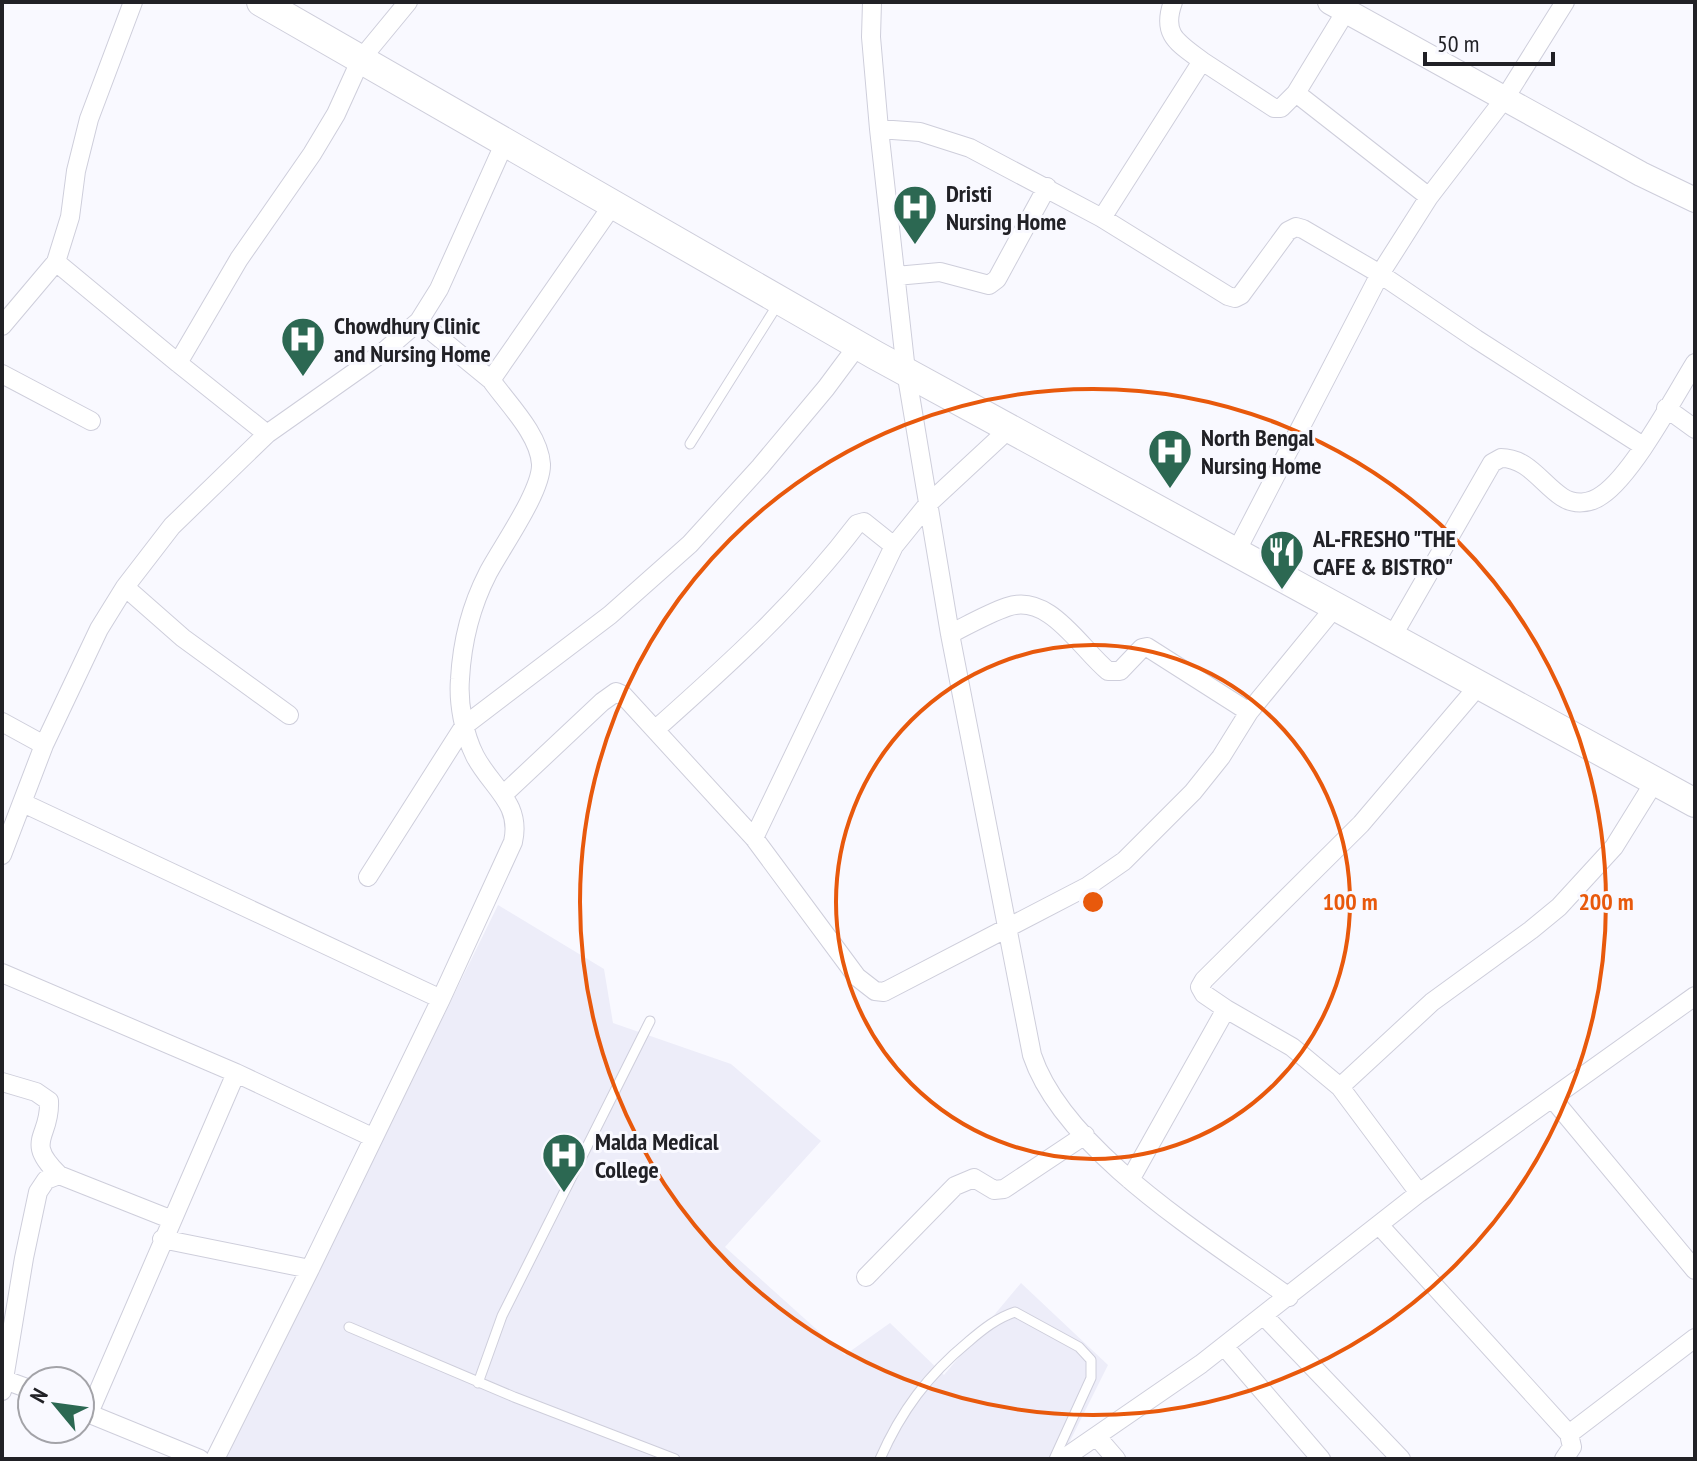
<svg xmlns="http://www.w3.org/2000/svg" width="1697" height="1461" font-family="'PT Sans Narrow',sans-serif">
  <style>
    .built { fill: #ededf9 }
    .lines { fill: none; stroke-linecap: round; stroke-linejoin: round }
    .lane-casing { stroke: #cecedb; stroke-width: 11 }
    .street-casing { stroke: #cecedb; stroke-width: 20 }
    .secondary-casing { stroke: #cecedb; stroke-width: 26 }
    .primary-casing { stroke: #cecedb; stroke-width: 30 }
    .lane { stroke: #fff; stroke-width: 9 }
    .street { stroke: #fff; stroke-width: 18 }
    .secondary { stroke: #fff; stroke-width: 24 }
    .primary { stroke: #fff; stroke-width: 28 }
    .ring { fill: none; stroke: #e8590c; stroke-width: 4 }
    .labels { text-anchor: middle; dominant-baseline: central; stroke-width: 6; stroke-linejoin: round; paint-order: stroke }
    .poi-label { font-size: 24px; font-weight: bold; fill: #212126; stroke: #f9f9ff; text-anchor: start }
    .centre { fill: #e8590c; stroke: #f9f9ff; stroke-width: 4 }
    .ring-label { font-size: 24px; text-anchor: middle; font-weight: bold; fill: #e8590c; stroke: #f9f9ff; stroke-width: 6; stroke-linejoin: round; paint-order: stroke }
  </style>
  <rect width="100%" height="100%" fill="#f9f9ff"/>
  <path class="built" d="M498 905 604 969 613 1023 731 1064 821 1141 725 1247 845 1355 890 1323 944 1375 1021 1283 1108 1365 1061 1459H226Z"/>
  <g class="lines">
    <g class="lane-casing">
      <path id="lane" d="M690 444 778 304
        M349 1327 514 1397 675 1459
        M478 1383 502 1316 650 1021
        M880 1459C901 1411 928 1375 968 1342 983 1329 997 1318 1015 1312L1079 1347 1091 1360V1378L1054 1459"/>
    </g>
    <g class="street-casing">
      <path id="street" d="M872 2 871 37 879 129 906 371 950 634 1032 1055C1064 1151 1208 1238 1289 1297
        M1202 61 1274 108H1281L1296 93 1346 11
        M1296 93 1429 197
        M879 129 920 132 970 148 1102 218 1228 296 1235 298 1241 295 1288 231 1296 227 1303 229 1380 274 1476 339 1643 446
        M1102 218 1202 61C1178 43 1161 35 1173 2
        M56 262 178 363 239 259 312 154 336 114 361 59 408 2
        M896 276 940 272 989 285 997 279 1047 187
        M419 321 491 380
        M2 326 56 262 70 217 76 171 89 119 133 2
        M178 363 267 434
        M2 374 91 421
        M1666 408 1695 429
        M1236 552 1380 274 1429 197 1505 98 1565 2
        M125 587 183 638 289 715
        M1392 637 1492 463 1501 458C1528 458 1541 483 1562 497 1574 505 1590 504 1602 495 1633 474 1674 397 1695 363
        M1249 712 1335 607
        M2 722 44 745
        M656 729C729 664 797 603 857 524L864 522 894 546
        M503 795 602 702 616 692 623 695 754 838 857 977 875 991 884 992 1088 886 1124 861 1193 792 1221 757 1249 712 1147 647 1142 648 1120 671H1108C1080 648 1049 592 1007 607 987 614 968 625 950 634
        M23 803 441 999
        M754 838 894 546 928 504 1010 428
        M2 855 44 745 99 629 125 587 172 526 267 434 382 353 419 321 439 289 505 142
        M368 877 464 726 610 615 690 544 760 467 826 388 858 345
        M2 973 236 1073 89 1413
        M1226 1009 1204 994 1200 987 1204 980 1361 824 1480 684
        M236 1073 372 1137
        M2 1082 36 1092 49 1101C51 1138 23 1140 59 1175
        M1340 1087 1432 1002 1531 930 1559 907 1614 847 1655 781
        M1552 1098 1695 1270
        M1130 1180 1226 1009 1292 1047 1340 1087 1419 1193
        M1379 1225 1569 1434 1695 1338
        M162 1239 310 1269 215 1459
        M310 1269 441 999 513 842C522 803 491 787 475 756 464 734 458 704 460 679 462 642 471 606 488 573 501 548 542 491 541 464 539 434 508 404 491 380L614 203
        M866 1277 955 1186 974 1178 994 1190 1004 1189 1085 1135
        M1264 1316 1401 1459
        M1224 1346 1321 1459
        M2 1379 32 1390
        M2 1391 24 1258 38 1192 46 1180 59 1175 170 1219
        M80 1410 200 1459
        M1097 1437 1116 1459
        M1063 1459 1201 1364 1419 1193 1695 996
        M1564 1459 1572 1447 1569 1434"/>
    </g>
    <g class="secondary-casing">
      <path id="secondary" d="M1330 2 1641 174 1695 200"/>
    </g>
    <g class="primary-casing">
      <path id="primary" d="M261 2 875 355 1695 803"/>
    </g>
    <use href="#lane" class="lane"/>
    <use href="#street" class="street"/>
    <use href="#secondary" class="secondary"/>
    <use href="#primary" class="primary"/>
  </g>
  <g class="ring">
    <circle cx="1093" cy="902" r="257"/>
    <circle cx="1093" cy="902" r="513"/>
  </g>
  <defs>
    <g id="hospital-pin" transform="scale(2.3)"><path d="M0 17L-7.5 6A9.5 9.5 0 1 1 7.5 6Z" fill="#2c6852" stroke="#f9f9ff"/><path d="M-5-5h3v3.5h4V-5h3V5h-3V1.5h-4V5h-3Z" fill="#fff"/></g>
    <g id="restaurant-pin" transform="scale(2.3)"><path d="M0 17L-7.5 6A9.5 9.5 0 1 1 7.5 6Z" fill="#2c6852" stroke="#f9f9ff"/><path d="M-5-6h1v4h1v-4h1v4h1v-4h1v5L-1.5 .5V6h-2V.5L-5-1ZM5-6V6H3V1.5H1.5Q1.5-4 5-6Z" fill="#fff"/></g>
  </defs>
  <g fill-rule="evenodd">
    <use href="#hospital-pin" x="915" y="207"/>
    <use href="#hospital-pin" x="303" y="339"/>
    <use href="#hospital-pin" x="1170" y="451"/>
    <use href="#restaurant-pin" x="1282" y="552"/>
    <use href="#hospital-pin" x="564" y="1155"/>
  </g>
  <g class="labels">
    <g class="poi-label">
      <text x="946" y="193">Dristi<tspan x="946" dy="28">Nursing Home</tspan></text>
      <text x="334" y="325">Chowdhury Clinic<tspan x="334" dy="28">and Nursing Home</tspan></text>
      <text x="1201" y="437">North Bengal<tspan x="1201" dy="28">Nursing Home</tspan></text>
      <text x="1313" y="538">AL-FRESHO "THE<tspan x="1313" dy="28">CAFE &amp; BISTRO"</tspan></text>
      <text x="595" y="1141">Malda Medical<tspan x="595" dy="28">College</tspan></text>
    </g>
  </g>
  <circle cx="1093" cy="902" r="12" class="centre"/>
  <g class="ring-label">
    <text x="1350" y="910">100 m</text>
    <text x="1606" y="910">200 m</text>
  </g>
  <rect width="1697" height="1461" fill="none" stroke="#212126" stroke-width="8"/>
  <g transform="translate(56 1405) rotate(299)"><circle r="38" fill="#f9f9ff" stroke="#a3a3a8" stroke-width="2"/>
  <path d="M0-6L14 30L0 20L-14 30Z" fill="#2c6852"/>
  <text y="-12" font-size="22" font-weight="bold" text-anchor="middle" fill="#212126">N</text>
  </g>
  <path d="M1425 52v12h128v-12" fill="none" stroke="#212126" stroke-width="4"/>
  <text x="1437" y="52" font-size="24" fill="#212126" stroke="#f9f9ff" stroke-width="6" paint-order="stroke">50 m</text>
</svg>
